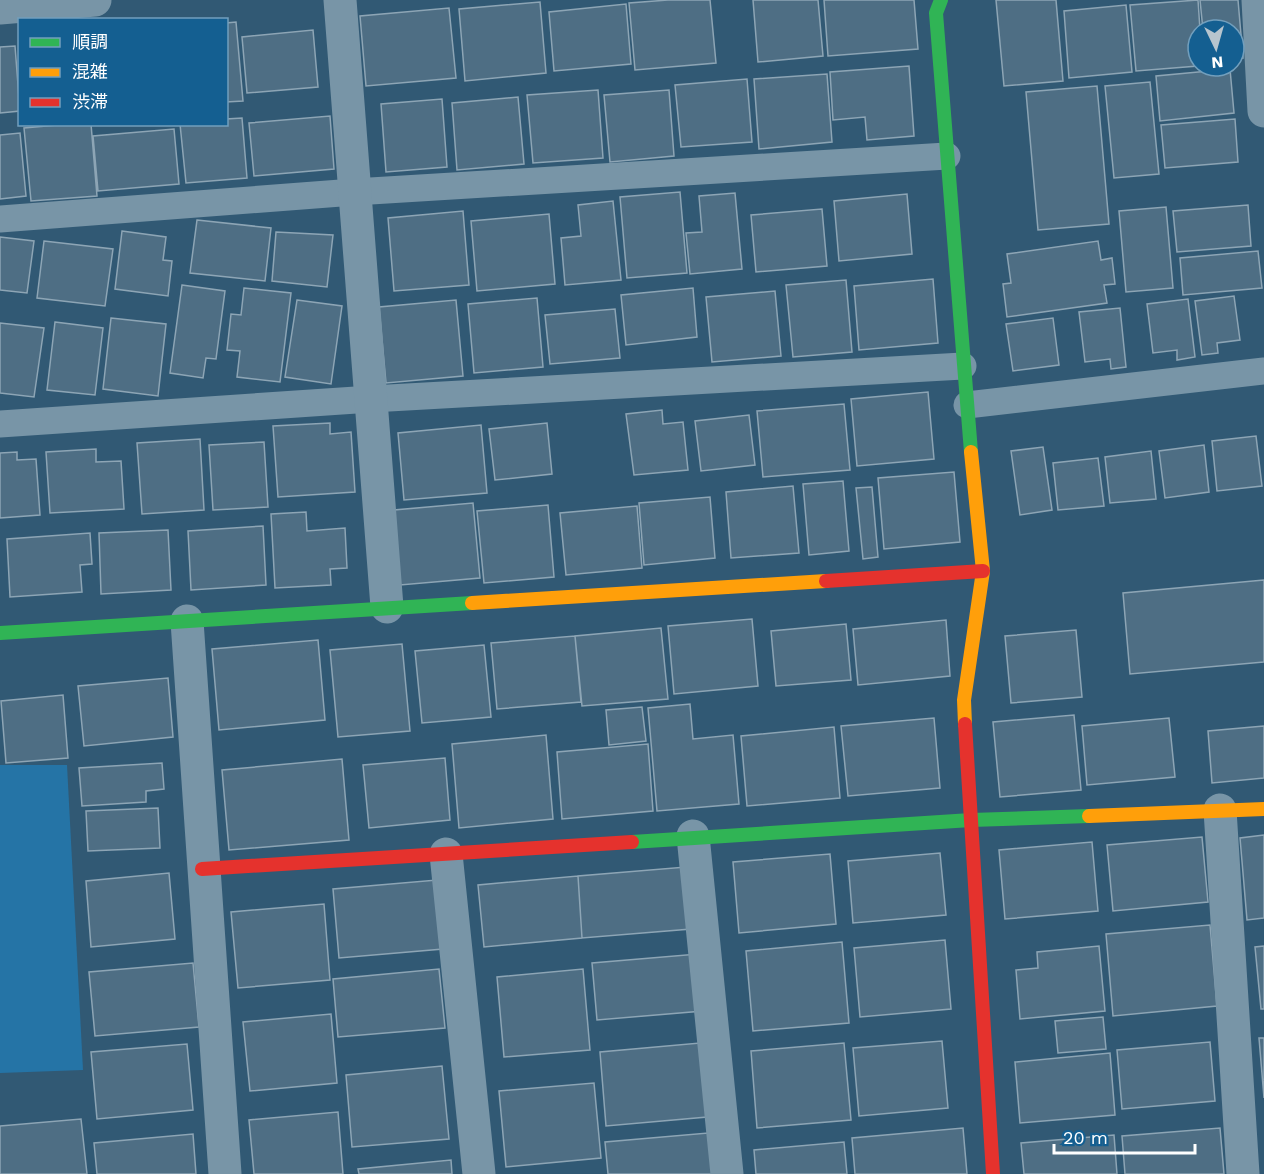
<svg xmlns="http://www.w3.org/2000/svg" width="1264" height="1174" font-family="'Work Sans','Noto Sans JP',sans-serif">
  <style>
    .green { fill: #2574a6 }
    .building { fill: #4e6e84; stroke: #8da5b5; stroke-width: 1.5 }
    .lines { fill: none; stroke-linecap: round; stroke-linejoin: round }
    .lane { stroke: #7895a7; stroke-width: 27 }
    .street { stroke: #7895a7; stroke-width: 33 }
    .fast { stroke: #30b455; stroke-width: 14 }
    .slow { stroke: #ff9f0a; stroke-width: 14 }
    .jam { stroke: #e5322d; stroke-width: 14 }
  </style>
  <rect width="100%" height="100%" fill="#315974"/>
  <path class="green" d="M0 765H67L83 1070 0 1073Z"/>
  <path class="building" d="M668 0H710L716 63 635 70 629 3Z
    M753 0H818L823 56 758 62Z
    M824 0H914L918 49 828 56Z
    M996 0H1056L1063 81 1004 86Z
    M1198 0 1200 30H1198V66L1136 71 1130 5Z
    M1200 0H1238L1243 58 1234 59V30H1203Z
    M540 2 546 73 465 81 459 9Z
    M626 4 631 64 554 71 549 12Z
    M1126 5 1132 72 1069 78 1064 11Z
    M449 8 456 78 366 86 360 16Z
    M236 22 243 101 226 102V23Z
    M313 30 318 87 247 93 242 37Z
    M15 46 20 111 0 113V47Z
    M909 66 914 136 867 140 865 117 833 120 830 72Z
    M1230 69 1234 113 1160 121 1156 76Z
    M827 74 832 142 759 149 754 79Z
    M747 79 752 142 681 147 675 85Z
    M1150 82 1159 174 1114 178 1105 86Z
    M1097 86 1109 224 1038 230 1026 92Z
    M598 90 603 158 533 163 527 95Z
    M669 90 674 156 610 162 604 95Z
    M518 97 524 164 457 170 452 103Z
    M442 99 447 167 386 172 381 104Z
    M330 116 334 169 254 176 249 123Z
    M242 118 247 178 186 183 180 124H226V119Z
    M1235 119 1238 162 1165 168 1161 125Z
    M69 124H91L97 196 31 201 24 128Z
    M174 129 179 184 98 191 93 136Z
    M20 133 26 196 0 199V135Z
    M680 192 687 273 627 278 620 197Z
    M735 193 742 269 690 274 686 233 702 232 699 196Z
    M907 194 912 254 839 261 834 201Z
    M613 201 621 280 565 285 561 238 581 236 578 205Z
    M1248 205 1251 246 1177 252 1173 211Z
    M1166 207 1173 288 1126 292 1119 211Z
    M822 209 827 266 756 272 751 215Z
    M463 211 469 285 394 291 388 218Z
    M549 214 555 284 477 291 471 221Z
    M197 220 271 228 265 281 190 273Z
    M122 231 166 237 163 260 172 261 168 296 115 289Z
    M276 232 333 235 327 287 272 281Z
    M0 237 34 241 27 293 0 290Z
    M44 241 113 249 105 306 37 298Z
    M1098 241 1101 260 1112 258 1115 284 1104 285 1107 303 1007 317 1003 284 1011 283 1007 254Z
    M1258 251 1262 288 1183 295 1180 258Z
    M933 279 938 343 859 350 854 286Z
    M846 280 852 352 793 357 786 285Z
    M182 285 225 291 216 359 206 358 203 378 170 373Z
    M244 288 291 293 280 382 237 377 240 351 227 350 231 314 241 315Z
    M693 288 697 337 626 345 621 295Z
    M775 291 781 356 712 362 706 297Z
    M1234 296 1240 340 1217 343 1218 353 1202 355 1195 301Z
    M537 298 543 367 474 373 468 304Z
    M1188 299 1195 357 1177 360V350L1153 353 1147 304Z
    M297 300 342 306 331 384 285 377Z
    M456 300 463 376 386 383 379 307Z
    M1120 308 1126 367 1111 369 1110 359 1085 362 1079 312Z
    M615 309 620 358 550 364 545 315Z
    M111 318 166 324 158 396 103 389Z
    M1053 318 1059 365 1013 371 1006 324Z
    M55 322 103 328 95 395 47 390Z
    M0 323 44 328 34 397 0 393Z
    M928 392 934 459 857 466 851 399Z
    M844 404 850 470 763 477 757 411Z
    M662 410 663 424 683 422 688 470 634 475 626 414Z
    M749 415 755 465 701 471 695 421Z
    M330 423V434L351 432 355 492 278 497 273 426Z
    M547 423 552 474 495 480 489 429Z
    M481 425 487 493 404 500 398 433Z
    M1256 436 1262 486 1217 491 1212 441Z
    M200 439 204 510 142 514 137 443Z
    M264 442 268 507 213 510 209 445Z
    M1204 445 1209 492 1165 498 1159 451Z
    M1043 447 1052 510 1020 515 1011 451Z
    M96 449V462L121 461 124 509 50 513 46 452Z
    M1151 451 1156 499 1110 503 1105 457Z
    M17 452V460L36 459 40 515 0 518V453Z
    M1098 458 1104 506 1058 510 1053 463Z
    M954 472 960 542 884 549 878 478Z
    M843 481 849 551 809 555 803 484Z
    M793 486 799 553 731 558 726 492Z
    M872 487 878 557 863 559 856 488Z
    M710 497 715 558 644 565 639 503Z
    M473 503 480 578 400 585 394 510Z
    M548 505 554 577 484 583 477 511Z
    M637 506 642 568 566 575 560 513Z
    M306 512 307 531 345 528 347 568 330 569 331 585 275 588 271 514Z
    M263 526 266 585 191 590 188 531Z
    M168 530 171 590 101 594 99 533Z
    M90 533 92 564 80 565 82 592 10 597 7 539Z
    M1264 580V662L1130 674 1123 593Z
    M752 619 758 686 674 694 668 626Z
    M946 620 950 676 858 685 853 629Z
    M846 624 851 680 776 686 771 631Z
    M661 628 668 699 582 706 575 636Z
    M1076 630 1082 697 1011 703 1005 636Z
    M575 636 581 702 497 709 491 643Z
    M318 640 325 720 219 730 212 649Z
    M402 644 410 731 338 737 330 650Z
    M484 645 491 717 422 723 415 651Z
    M168 678 173 737 84 746 78 686Z
    M63 695 68 758 6 763 1 701Z
    M690 704 693 739 733 735 739 804 657 811 648 708Z
    M642 707 646 741 609 745 606 710Z
    M1074 715 1081 790 1000 797 993 722Z
    M934 718 940 788 848 796 841 726Z
    M1169 718 1175 777 1087 785 1082 726Z
    M1264 726V778L1212 783 1208 731Z
    M834 727 840 798 747 806 741 736Z
    M546 735 553 819 459 828 452 744Z
    M648 744 653 811 562 819 557 752Z
    M445 758 450 820 369 828 363 765Z
    M342 759 349 840 229 850 222 770Z
    M162 763 164 789 146 791V802L82 806 79 768Z
    M158 808 160 848 88 851 86 811Z
    M1264 835V918L1247 920 1240 838Z
    M1202 837 1208 902 1113 911 1107 845Z
    M1092 842 1098 911 1005 919 999 850Z
    M940 853 946 915 853 923 848 861Z
    M830 854 836 924 739 933 733 862Z
    M686 867 691 929 582 938 578 876Z
    M169 873 175 939 91 947 86 881Z
    M578 876 582 938 484 947 478 885Z
    M437 880 443 949 339 958 333 889Z
    M324 904 330 980 238 988 231 912Z
    M1210 925 1217 1006 1113 1016 1106 934Z
    M945 940 951 1009 860 1017 854 948Z
    M842 942 849 1023 753 1031 746 951Z
    M1099 946 1105 1011 1020 1019 1016 970 1038 968 1037 952Z
    M1264 946V1009H1261L1255 947Z
    M698 954 703 1011 597 1020 592 963Z
    M193 963 199 1027 95 1036 89 972Z
    M439 969 445 1028 338 1037 333 979Z
    M583 969 590 1050 504 1057 497 977Z
    M331 1014 337 1083 250 1091 243 1022Z
    M1103 1017 1106 1049 1058 1053 1055 1021Z
    M1259 1038H1264V1098Z
    M942 1041 948 1108 859 1116 853 1048Z
    M1210 1042 1215 1101 1122 1109 1117 1050Z
    M700 1043 707 1117 606 1126 600 1052Z
    M844 1043 851 1120 757 1128 751 1051Z
    M187 1044 193 1110 97 1119 91 1052Z
    M1110 1053 1115 1115 1020 1123 1015 1062Z
    M442 1066 449 1139 352 1147 346 1075Z
    M594 1083 601 1158 506 1167 499 1091Z
    M338 1112 343 1174H254L249 1120Z
    M81 1119 87 1174H0V1126Z
    M963 1128 967 1174H855L852 1138Z
    M1220 1128 1224 1174H1125L1122 1136Z
    M708 1133 712 1174H608L605 1142Z
    M193 1134 196 1174H97L94 1143Z
    M1114 1135 1117 1174H1024L1021 1143Z
    M844 1142 847 1174H756L754 1150Z
    M451 1160 452 1174H359L358 1169Z"/>
  <g class="lines">
    <path class="lane" d="M0 219 354 192 947 156
      M967 405 1264 371
      M0 424 371 399 963 366"/>
    <path class="street" d="M340 0 387 607
      M1258 0 1264 111
      M0 8 95 0
      M187 621 225 1174
      M1220 810 1243 1174
      M693 836 727 1174
      M446 854 479 1174"/>
    <path class="fast" d="M941 0 936 13 971 452
      M0 633 472 603
      M632 842 971 820 1089 816"/>
    <path class="slow" d="M472 603 826 581
      M965 724 964 700 983 571 971 452
      M1089 816 1264 809"/>
    <path class="jam" d="M826 581 983 571
      M965 724 993 1174
      M202 869 632 842"/>
  </g>
  <rect x="18" y="18" width="210" height="108" fill="#145f91" stroke="#729fbd" stroke-width="1.5"/>
  <rect x="30" y="38" width="30" height="9" fill="#30b455" stroke="#729fbd" stroke-width="1.5"/>
  <text x="72" y="48" font-size="18" fill="#ffffff">順調</text>
  <rect x="30" y="68" width="30" height="9" fill="#ff9f0a" stroke="#729fbd" stroke-width="1.5"/>
  <text x="72" y="78" font-size="18" fill="#ffffff">混雑</text>
  <rect x="30" y="98" width="30" height="9" fill="#e5322d" stroke="#729fbd" stroke-width="1.5"/>
  <text x="72" y="108" font-size="18" fill="#ffffff">渋滞</text>
  <g transform="translate(1216 48) rotate(175)"><circle r="28" fill="#145f91" stroke="#729fbd" stroke-width="1.5"/>
  <path d="M0-4.5L10 22L0 15L-10 22Z" fill="#b7c5ce"/>
  <text y="-9" font-size="16" font-weight="bold" text-anchor="middle" fill="#ffffff">N</text>
  </g>
  <path d="M1054 1144v9h141v-9" fill="none" stroke="#ffffff" stroke-width="3"/>
  <text x="1063" y="1144" font-size="18" fill="#ffffff" stroke="#145f91" stroke-width="4.5" paint-order="stroke">20 m</text>
</svg>
